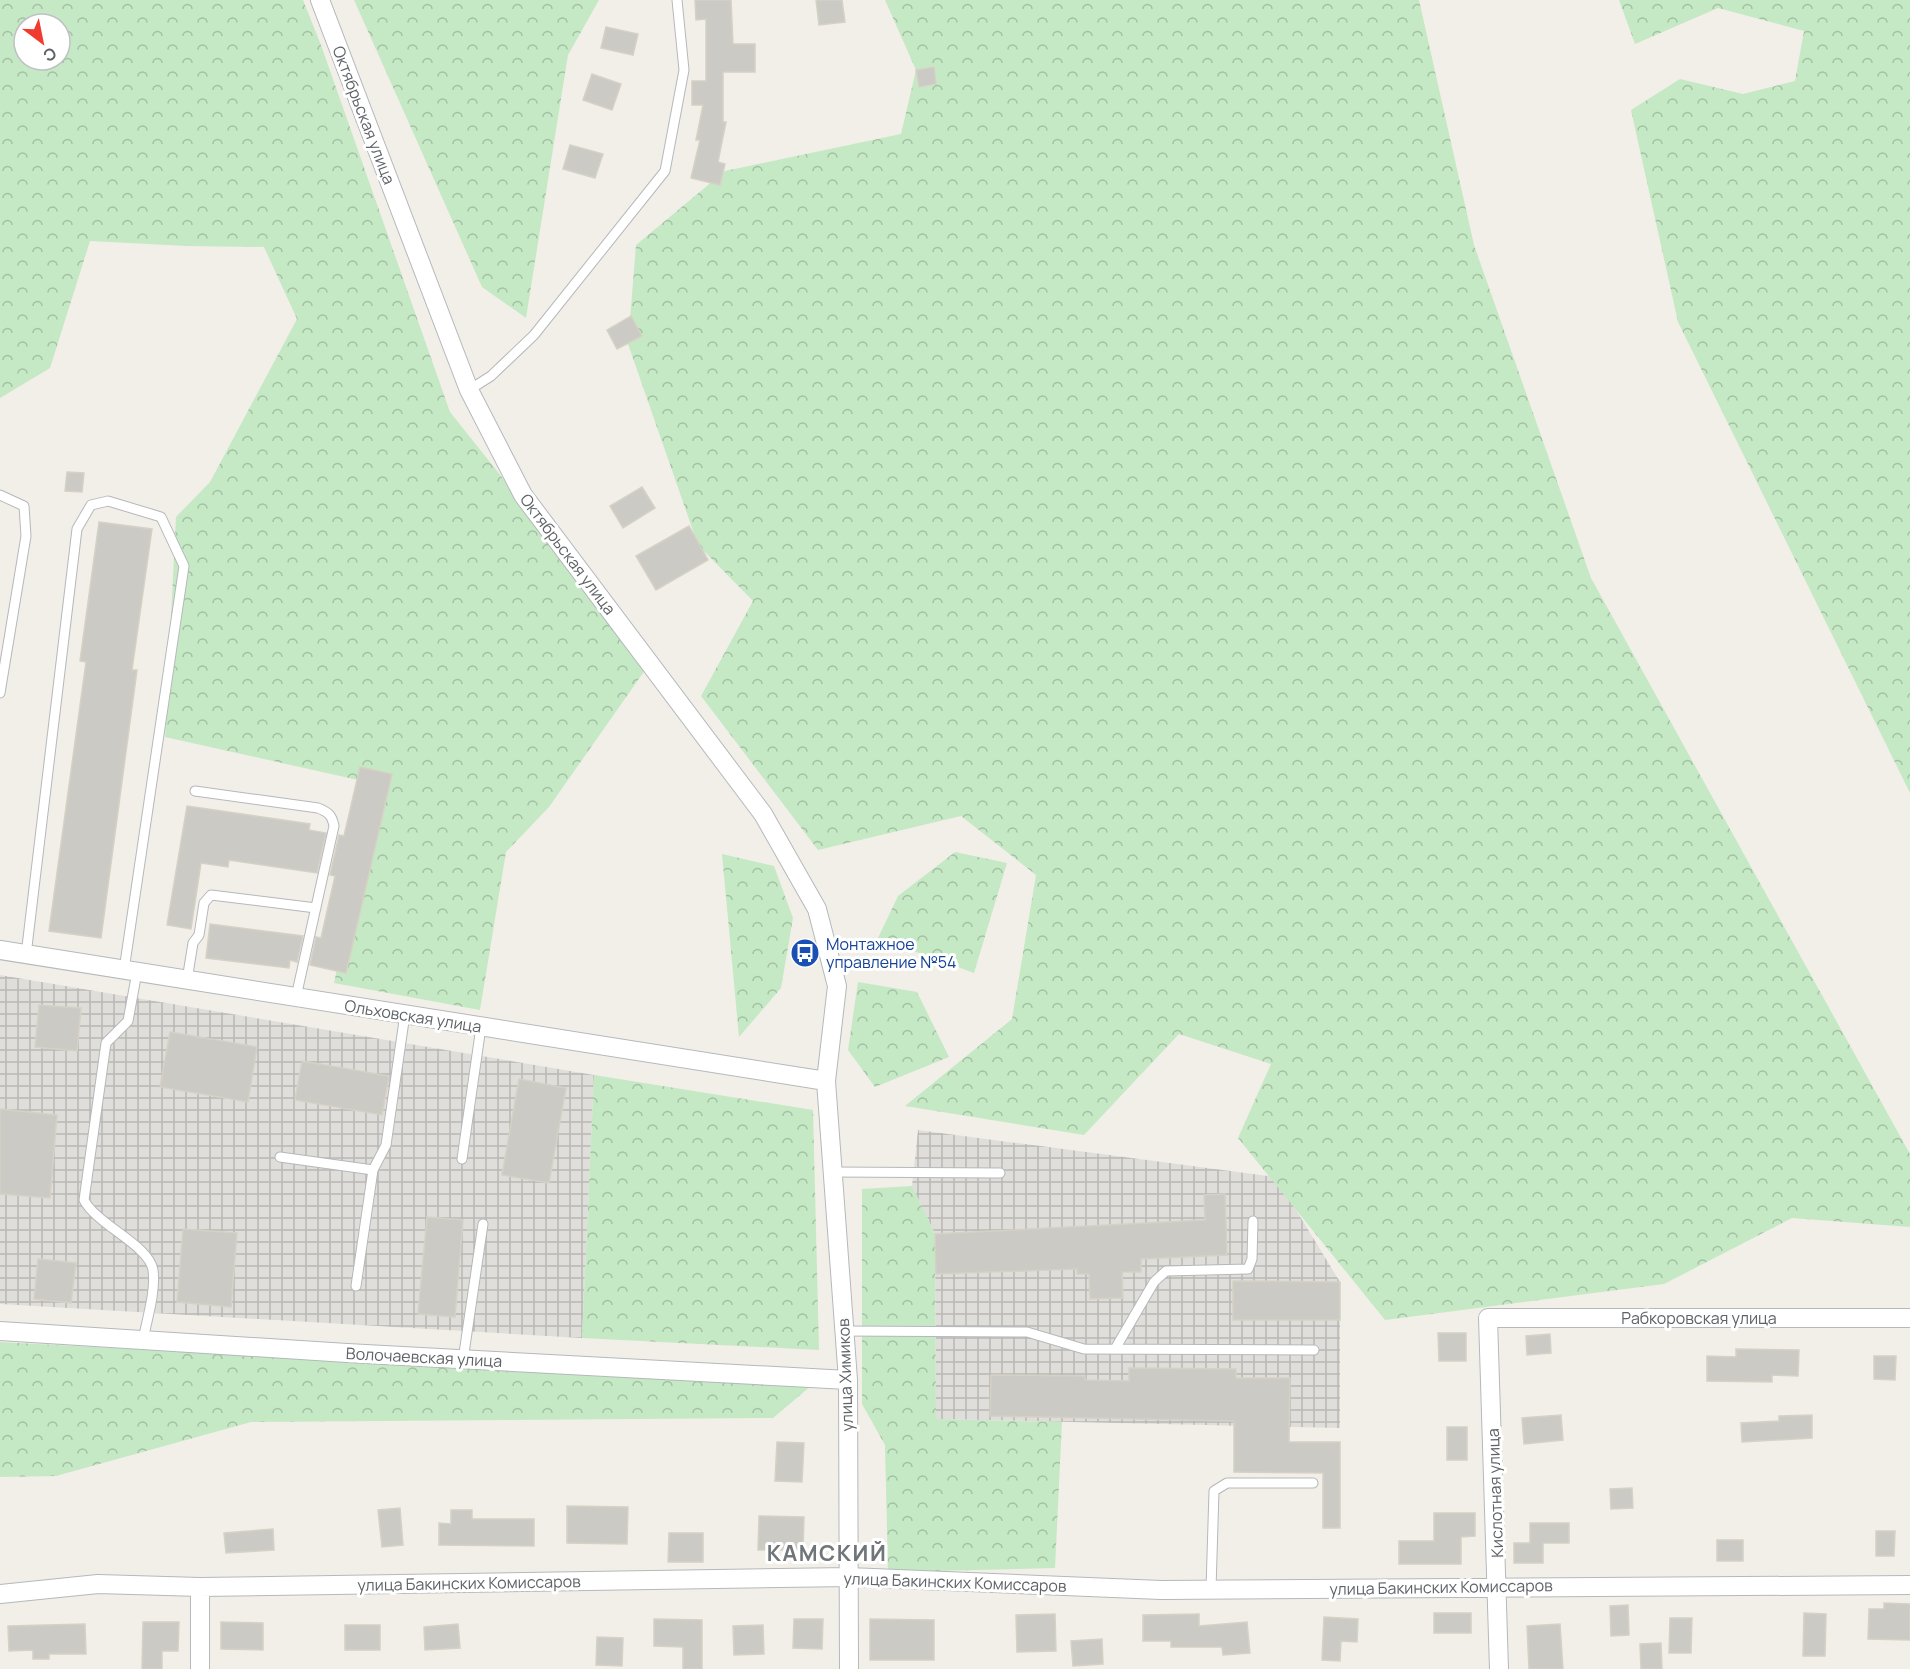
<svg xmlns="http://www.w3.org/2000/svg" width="1910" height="1669" font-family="Manrope,sans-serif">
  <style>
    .industrial { fill: url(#industrial-grid) }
    .forest { fill: url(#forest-crowns); fill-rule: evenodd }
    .building { fill: #cccac5; stroke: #d6d1c5; stroke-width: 1.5 }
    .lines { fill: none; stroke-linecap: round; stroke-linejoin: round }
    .lane-casing { stroke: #b5b8bc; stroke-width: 11 }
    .street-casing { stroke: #b5b8bc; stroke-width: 20 }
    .lane { stroke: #fff; stroke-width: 9 }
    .street { stroke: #fff; stroke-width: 18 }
    .labels { text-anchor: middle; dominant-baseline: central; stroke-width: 6; stroke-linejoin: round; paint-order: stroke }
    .street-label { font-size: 16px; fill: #5f6368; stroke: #fff }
    .transit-label { font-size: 16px; fill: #164399; stroke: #fff; text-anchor: start }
    .district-label { font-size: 22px; font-weight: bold; letter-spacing: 1.5px; fill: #70757a; stroke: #fff }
  </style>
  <defs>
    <pattern id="industrial-grid" width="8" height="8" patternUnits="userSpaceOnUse" patternTransform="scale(1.5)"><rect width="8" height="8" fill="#e0deda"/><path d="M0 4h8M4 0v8" fill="none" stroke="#b9b8b5"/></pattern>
    <pattern id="forest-crowns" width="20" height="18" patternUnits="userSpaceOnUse" patternTransform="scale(1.5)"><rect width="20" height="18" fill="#c5e9c4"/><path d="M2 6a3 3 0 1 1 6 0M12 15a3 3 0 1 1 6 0" fill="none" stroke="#a3c0a3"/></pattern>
  </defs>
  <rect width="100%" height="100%" fill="#f1efe8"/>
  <path class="industrial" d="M0 975 594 1075 582 1338 0 1304Z
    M918 1130 1276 1177 1340 1282V1428L936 1419 935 1234 912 1186Z"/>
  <path class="forest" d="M0 0H303L321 45 450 412 650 663 549 807 506 852 480 1010 334 983 376 784 165 737 176 517 210 482 297 319 264 247 187 246 90 241 50 368 0 398ZM24 24H60V60H24Z
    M354 0H599L568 55 526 318 482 287Z
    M885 0H1419L1474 245 1591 578 1910 1154V1227L1792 1218 1664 1284 1385 1320 1238 1138 1271 1064 1179 1034 1084 1135 905 1106 1012 1019 1036 875 961 816 818 850 701 696 753 601 698 545 628 344 636 245 725 171 901 134 916 70Z
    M1619 0H1910V793L1678 322 1631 110 1680 79 1743 94 1795 81 1804 31 1718 8 1635 44Z
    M955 852 1007 863 974 973 878 938 898 896Z
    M722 854 774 866 793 918 781 988 739 1037Z
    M858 982 917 992 949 1057 875 1087 848 1050Z
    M594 1075 813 1110 819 1350 582 1338Z
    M912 1186 935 1234 936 1419 1062 1422 1055 1568 888 1572 885 1445 862 1404V1189Z
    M0 1342 812 1385 773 1418 251 1422 56 1476 0 1477Z"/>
  <path class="building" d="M695 0H731L733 44H755V72H723V122H726L718 162 725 164 720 185 691 178 700 140H696L703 105H692V81H706V19L696 20Z
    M816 0H842L845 22 819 25Z
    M606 27 638 34 633 55 601 48Z
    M934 67 936 84 919 87 916 70Z
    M592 74 621 84 612 110 583 100Z
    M570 145 603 154 595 178 563 169Z
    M631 316 642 336 617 349 607 330Z
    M67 472 84 473 82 492 65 491Z
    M642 487 655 508 623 528 610 506Z
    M99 522 152 529 132 670H137L101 938 49 931 86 662 80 661Z
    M689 526 708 560 656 590 636 556Z
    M360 767 392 774 346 973 310 965 316 937 321 938 335 876 330 875 339 835 344 836Z
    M187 806 310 824 309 830 326 833 317 873 229 860 228 867 201 863 191 929 167 925Z
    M210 924 303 936 297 962 290 960 289 968 206 958Z
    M39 1005 81 1008 77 1051 35 1047Z
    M170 1032 257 1047 248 1102 160 1087Z
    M302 1061 389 1076 382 1115 295 1100Z
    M519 1079 566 1088 549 1183 502 1175Z
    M0 1109 57 1115 50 1198 0 1194Z
    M1225 1194 1227 1255 1141 1259V1272H1122L1123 1298 1090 1299 1089 1274H1077V1269L936 1274 935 1234 1205 1220 1204 1195Z
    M427 1217 463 1220 455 1317 418 1314Z
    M183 1229 237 1233 231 1307 177 1302Z
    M38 1259 76 1263 71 1303 34 1299Z
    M1233 1281 1340 1282V1320H1233Z
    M1438 1333H1466V1361H1439Z
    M1550 1334 1551 1353 1527 1355 1526 1336Z
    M1736 1349 1799 1350 1798 1376 1772 1375V1382L1707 1381V1356L1736 1357Z
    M1874 1356H1896L1895 1380 1874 1379Z
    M1129 1368 1236 1369V1378H1290L1289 1442H1340V1528H1323V1473L1234 1472V1421L990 1416 991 1375 1085 1376V1380L1129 1381Z
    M1561 1415 1563 1440 1524 1444 1522 1418Z
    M1812 1415V1438L1742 1442 1741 1423 1779 1421V1416Z
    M1447 1427H1467V1460H1447Z
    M777 1442 804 1443 802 1482 775 1481Z
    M1632 1488 1633 1508 1611 1509 1610 1489Z
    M567 1506 628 1507 627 1544 567 1543Z
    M400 1508 403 1545 382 1547 378 1510Z
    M451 1510H472V1519H534V1546L439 1545V1523L451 1524Z
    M1434 1513H1475V1536L1461 1537V1564H1399V1541H1434Z
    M759 1516 804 1517 803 1550H758Z
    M1530 1523H1569V1543H1543V1563H1514V1543H1530Z
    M273 1529 274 1550 226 1553 224 1533Z
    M1876 1531H1895L1894 1556H1876Z
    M669 1533H703V1562H668Z
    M1717 1540H1743V1561H1717Z
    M1884 1603 1910 1604V1640L1868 1639 1869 1609H1884Z
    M1628 1605 1629 1635 1611 1636 1610 1606Z
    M1434 1613H1471V1633H1434Z
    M1804 1613 1826 1614 1825 1656H1803Z
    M1055 1614 1056 1651 1017 1652 1016 1615Z
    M1199 1614V1626L1247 1622 1250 1653 1223 1655 1222 1647H1171V1641H1143V1615Z
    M1324 1617 1358 1619 1357 1642 1341 1641 1340 1661 1322 1660Z
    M1670 1618H1692L1691 1653H1669Z
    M654 1619 702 1620V1669H683V1647L654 1646Z
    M794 1619H823L822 1649 793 1648Z
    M870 1619 934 1620V1660H870Z
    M143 1622H179L178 1651H162V1669H142Z
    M221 1622 263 1623V1650L221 1649Z
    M85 1624 86 1654H49V1659H33V1650L9 1651 8 1626Z
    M458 1624 460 1648 425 1650 424 1627Z
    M1560 1624 1563 1669H1529L1527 1626Z
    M345 1625H380V1650H345Z
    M763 1625 764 1654 734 1655 733 1626Z
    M597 1637 623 1638 622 1666 596 1665Z
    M1102 1639 1103 1664 1073 1666 1071 1641Z
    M1661 1643 1662 1669H1641L1640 1644Z"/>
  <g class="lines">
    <g class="lane-casing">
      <path id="lane" d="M469 390 491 376 534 335 665 171 684 70 677 0
        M0 495 24 506 26 536 0 693
        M195 791 318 808C328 812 332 815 334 826L296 997
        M26 955 77 529 91 505 108 501 161 517 184 566 124 970
        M137 972 128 1021 106 1043 84 1200C97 1225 149 1245 153 1270 156 1291 147 1319 143 1340
        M187 980 193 943 199 935 204 903 211 895 316 908
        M280 1157 373 1170
        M462 1159 481 1027
        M833 1172 1000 1173
        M356 1286 373 1170 386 1145 405 1014
        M844 1331 1027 1332 1084 1349 1314 1350
        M1115 1349 1154 1282 1166 1271 1248 1269 1252 1259 1253 1221
        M463 1360 483 1224
        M1211 1589 1214 1491 1227 1483H1313"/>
    </g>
    <g class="street-casing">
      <path id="street" d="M320 0 469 390 523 495 763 814 817 909 837 986 826 1081 848 1380 849 1669
        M0 950 826 1081
        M0 1331 347 1353 848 1380
        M0 1594 98 1584 200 1587 849 1577 1161 1590 1910 1585
        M200 1669V1587
        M1499 1669 1488 1318H1910"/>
    </g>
    <use href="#lane" class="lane"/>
    <use href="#street" class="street"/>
  </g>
  <defs>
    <g id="bus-disc" transform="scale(1.5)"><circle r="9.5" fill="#1a4fb4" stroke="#fff"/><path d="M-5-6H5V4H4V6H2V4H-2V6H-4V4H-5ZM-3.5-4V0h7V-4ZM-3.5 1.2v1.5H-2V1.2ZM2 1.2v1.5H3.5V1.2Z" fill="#fff"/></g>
  </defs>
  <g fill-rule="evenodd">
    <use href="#bus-disc" x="805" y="953"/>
  </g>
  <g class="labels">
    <g class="street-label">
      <text transform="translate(364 115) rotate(69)">Октябрьская улица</text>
      <text transform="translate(568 554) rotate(53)">Октябрьская улица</text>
      <text transform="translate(413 1016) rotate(9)">Ольховская улица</text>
      <text x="1699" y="1318">Рабкоровская улица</text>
      <text transform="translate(424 1357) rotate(3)">Волочаевская улица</text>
      <text transform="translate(845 1375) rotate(-92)">улица Химиков</text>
      <text transform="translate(1495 1493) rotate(-92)">Кислотная улица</text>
      <text transform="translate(955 1582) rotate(2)">улица Бакинских Комиссаров</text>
      <text transform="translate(469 1583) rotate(-1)">улица Бакинских Комиссаров</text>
      <text transform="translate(1441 1587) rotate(-1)">улица Бакинских Комиссаров</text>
    </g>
    <g class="transit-label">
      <text x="826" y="944">Монтажное<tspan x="826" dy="18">управление №54</tspan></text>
    </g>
    <g class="district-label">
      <text x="827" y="1553">КАМСКИЙ</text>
    </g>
  </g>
  <g transform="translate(42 42) rotate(148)"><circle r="28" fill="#ffffff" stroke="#bfc1c3" stroke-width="1.5"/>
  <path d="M0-4.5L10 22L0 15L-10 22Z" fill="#ef3b30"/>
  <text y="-9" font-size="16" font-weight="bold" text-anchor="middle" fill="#5f6368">С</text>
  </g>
</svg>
